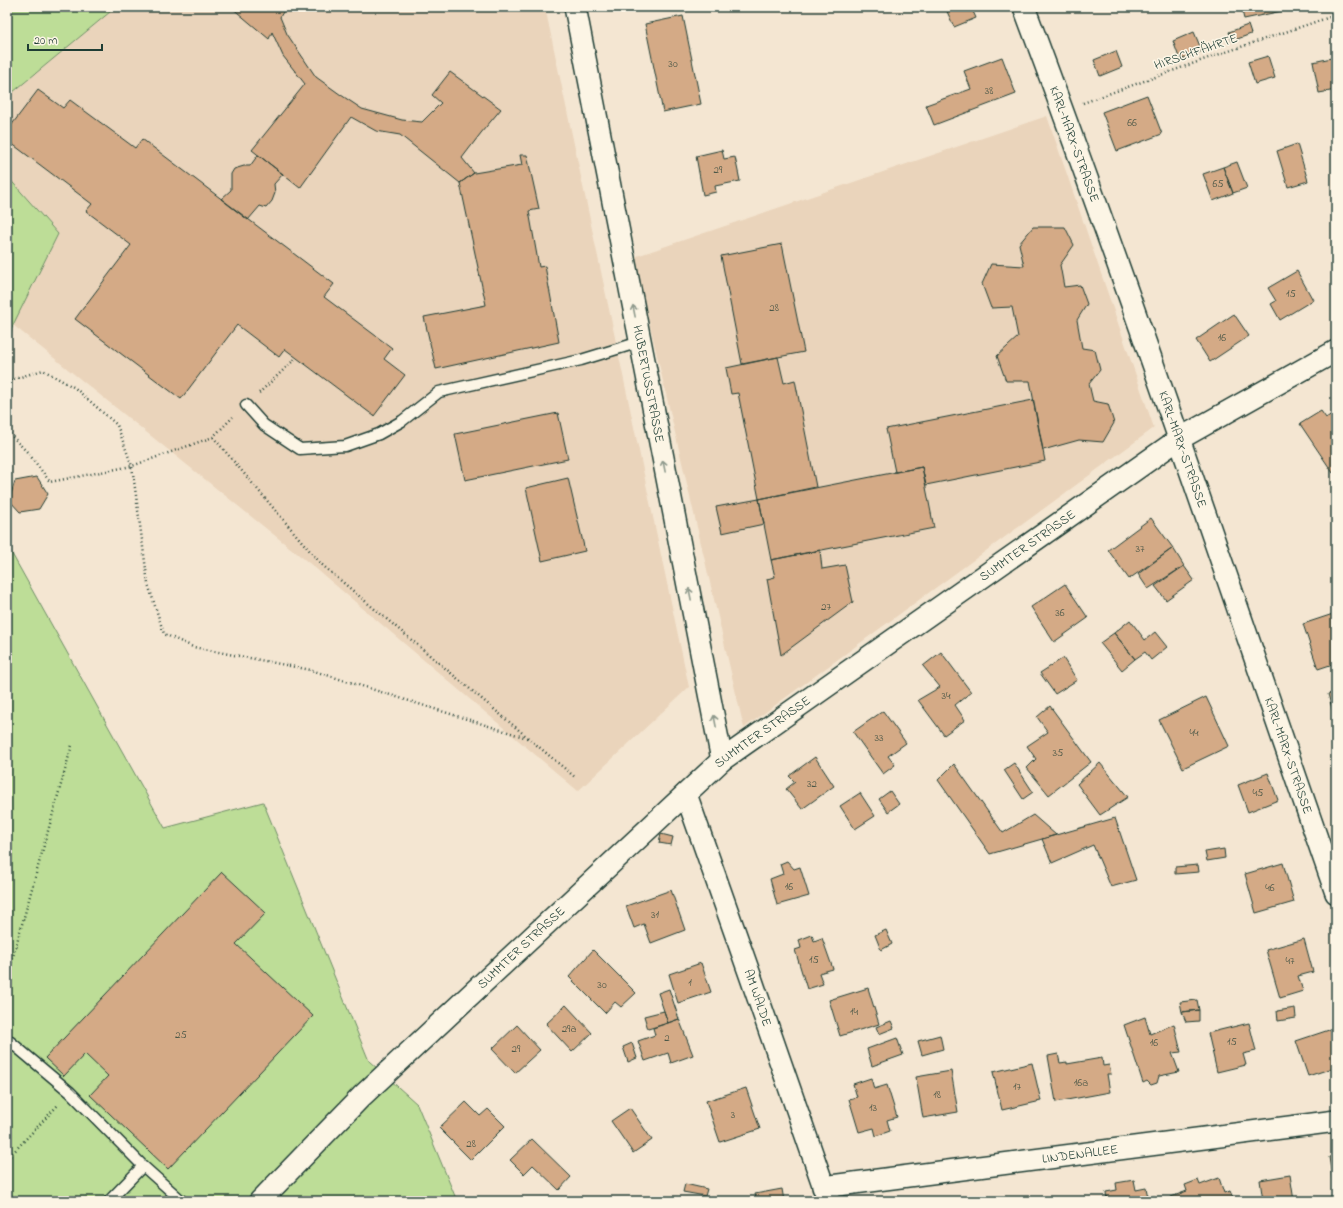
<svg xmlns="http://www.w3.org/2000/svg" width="1343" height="1208" font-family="'Indie Flower',sans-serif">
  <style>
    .built { fill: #ead4bb }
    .green { fill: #bddd97; stroke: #6e8d66 }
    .building { fill: #d4aa86; stroke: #1f3d34 }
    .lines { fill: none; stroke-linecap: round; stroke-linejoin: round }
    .lane-casing { stroke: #1f3d34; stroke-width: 13 }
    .street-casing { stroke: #1f3d34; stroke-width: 24 }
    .path { stroke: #1f3d34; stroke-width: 2.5; stroke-dasharray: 1 3; stroke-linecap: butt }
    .lane { stroke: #fcf5e5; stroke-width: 10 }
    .street { stroke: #fcf5e5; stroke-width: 21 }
    .oneway { stroke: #8e998c }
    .labels { text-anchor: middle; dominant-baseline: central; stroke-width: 3; stroke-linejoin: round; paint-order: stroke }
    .number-label { font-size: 11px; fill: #4c5848 }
    .street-label { font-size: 13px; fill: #1f3d34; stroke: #fcf5e5 }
  </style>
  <rect width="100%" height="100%" fill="#f4e6d2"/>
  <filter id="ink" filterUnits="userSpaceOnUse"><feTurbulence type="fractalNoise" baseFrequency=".025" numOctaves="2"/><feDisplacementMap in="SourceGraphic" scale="8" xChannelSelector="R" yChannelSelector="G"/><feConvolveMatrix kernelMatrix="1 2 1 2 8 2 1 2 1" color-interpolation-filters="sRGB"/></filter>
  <g filter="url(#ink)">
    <path class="built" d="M116 7H545L689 687 578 791 314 567 13 325 58 234 7 176V97Z
      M1047 116 1154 428 744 728 634 257Z"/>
    <path class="green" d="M7 7H116L7 97Z
      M7 176 58 234 13 325 7 343Z
      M7 545 165 828 263 802 369 1061 417 1104 457 1201H7Z"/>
    <path class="building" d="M231 7H286L280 17 287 34 316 77 341 95 362 109 402 120 422 122 441 103 432 95 450 72 501 109 481 133 462 158 474 173 460 183 400 135 376 131 351 117 300 188 252 150 305 84 283 56 272 32 269 39Z
      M945 7H971L976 18 954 27Z
      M1241 7H1281L1282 11 1244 19Z
      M683 16 701 104 663 112 645 24Z
      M1248 25 1251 34 1232 41 1229 32Z
      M1194 32 1202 51 1180 60 1173 41Z
      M1116 51 1122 67 1100 76 1094 60Z
      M1268 56 1275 78 1255 84 1248 62Z
      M1002 57 1016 94 934 125 926 105 971 89 964 71Z
      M1336 57V90L1319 93 1313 62Z
      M38 90 63 108 70 100 135 148 142 139 334 284 324 297 392 348 384 359 405 375 374 416 285 349 279 357 237 325 181 399 75 319 131 245 86 211 92 204 7 140V131Z
      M1147 95 1162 134 1117 151 1102 112Z
      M1297 144 1308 181 1288 187 1277 151Z
      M722 150 724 159 735 157 740 181 715 186 716 192 703 195 696 156Z
      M258 155 283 174 274 184 275 193 272 201 266 208 260 206 248 220 221 199 231 190V174L234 169 244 166H250Z
      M520 155H527L539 209 529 211 539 267 545 266 559 342 436 369 424 317 486 305 460 183 474 173 522 165Z
      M1237 162 1247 188 1233 193 1223 167Z
      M1223 167 1233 193 1213 201 1203 174Z
      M1033 227H1065L1074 245 1060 265 1064 287 1080 285 1087 304 1077 320 1082 348 1095 350 1100 370 1089 384 1093 401 1108 404 1114 423 1103 442 1079 440 1043 450 1030 381H1006L997 356 1018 337 1012 307 991 308 982 284 991 264 1024 266 1019 244Z
      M782 244 804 352 742 364 721 256Z
      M1297 271 1313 300 1280 320 1271 304 1276 301 1268 288Z
      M1234 314 1249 336 1210 362 1196 340Z
      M778 357 784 383 795 380 816 487 759 499 738 393 731 394 726 368Z
      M1033 400 1045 461 926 485 922 467 895 472 886 429Z
      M1321 411 1326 418 1336 411V471L1333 473 1300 424Z
      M558 413 568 459 465 480 455 434Z
      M922 467 934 528 771 560 759 499Z
      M37 477 48 494 39 509 20 512 9 500 15 481Z
      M568 478 585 551 542 561 526 488Z
      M759 499 764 524 722 533 716 507Z
      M1151 518 1173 548 1129 579 1108 550Z
      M1173 548 1184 566 1148 589 1138 574Z
      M820 550 822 569 845 565 853 602 781 655 767 579 775 577 771 560Z
      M1184 566 1194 580 1166 600 1155 586Z
      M1065 584 1088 618 1054 642 1031 607Z
      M1336 613V663L1318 669 1303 624Z
      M1130 620 1145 640 1155 632 1167 647 1151 660 1145 652 1135 659 1114 633Z
      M1114 633 1135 659 1122 670 1100 643Z
      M941 652 971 692 955 705 965 720 944 735 918 700 940 687 923 666Z
      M1063 658 1077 680 1055 694 1040 673Z
      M1336 692V723L1328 694Z
      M1206 697 1229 746 1183 768 1159 720Z
      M1050 706 1091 762 1049 795 1027 768 1036 759 1027 746 1048 732 1037 717Z
      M883 711 906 743 888 756 895 765 883 774 853 732Z
      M815 757 834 786 802 809 786 789 795 782 789 776Z
      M1014 763 1033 792 1023 799 1004 770Z
      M1100 763 1128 797 1100 815 1077 784Z
      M954 764 1003 833 1033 815 1056 835 990 854 938 780Z
      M1268 773 1278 800 1248 812 1238 785Z
      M890 791 899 804 888 812 879 799Z
      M860 793 875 816 855 829 840 806Z
      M1115 818 1136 880 1111 887 1093 845 1052 863 1042 839Z
      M661 834 673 837 671 845 659 843Z
      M1224 849 1225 858 1207 861 1205 852Z
      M787 861 794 869 800 867 809 896 777 905 770 879 783 874 780 864Z
      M1283 863 1294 902 1256 913 1245 874Z
      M1198 865 1199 872 1175 874V867Z
      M222 872 266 913 236 944 313 1016 168 1169 90 1095 108 1076 85 1054 64 1076 45 1058Z
      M671 890 685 930 651 943 644 924 634 928 626 906Z
      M886 930 892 944 881 950 875 935Z
      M812 935 814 941 822 938 833 969 819 973 823 984 807 989 795 950 801 948 799 940Z
      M1304 939 1313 972 1298 976 1303 991 1280 998 1266 950Z
      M593 950 636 993 621 1007 615 1002 605 1013 569 977Z
      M701 963 711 992 678 1003 669 974Z
      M868 988 879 1024 840 1036 829 1000Z
      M669 989 679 1019 668 1023 658 993Z
      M1197 1000 1199 1010 1182 1012 1180 1002Z
      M566 1005 592 1033 572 1052 546 1024Z
      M1295 1008 1296 1018 1278 1021 1277 1011Z
      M1199 1010V1021L1186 1022 1182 1012Z
      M664 1011 668 1023 648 1029 644 1016Z
      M1145 1017 1150 1034 1174 1024 1181 1052 1172 1053 1179 1072 1159 1076 1157 1083 1151 1085 1147 1081 1143 1083 1124 1025Z
      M679 1019 693 1055 671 1063 668 1053 645 1061 638 1041 655 1035 653 1028Z
      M891 1021 894 1028 879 1034 876 1027Z
      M1249 1023 1256 1051 1243 1054 1246 1065 1217 1072 1208 1033Z
      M517 1025 540 1050 515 1073 492 1049Z
      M1335 1028 1336 1031V1067L1308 1076 1296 1041Z
      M940 1035 943 1049 922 1055 918 1041Z
      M897 1038 903 1055 872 1066 867 1049Z
      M632 1043 637 1058 628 1062 623 1047Z
      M1058 1054 1060 1063 1067 1062V1064L1102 1058 1103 1066 1109 1065 1111 1074H1107L1110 1092 1056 1102 1048 1056Z
      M1032 1063 1041 1101 1002 1110 993 1072Z
      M951 1071 958 1112 923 1118 916 1077Z
      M871 1078 874 1089 887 1085 897 1117 887 1120 890 1131 876 1136 874 1128 859 1132 849 1099 857 1097 853 1084Z
      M746 1088 760 1129 720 1142 706 1101Z
      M466 1102 480 1116 488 1109 505 1126 471 1160 439 1128Z
      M630 1108 652 1140 633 1153 611 1121Z
      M532 1139 571 1177 559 1190 533 1165 524 1174 510 1160Z
      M1336 1156V1195L1335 1196 1329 1157Z
      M1290 1175 1294 1201H1263L1260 1180Z
      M1219 1178 1224 1193 1230 1191 1234 1201H1172L1171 1197 1187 1191 1185 1185 1198 1180 1200 1185Z
      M1134 1180 1136 1190 1146 1188 1148 1197 1155 1196 1156 1201H1107L1106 1192 1117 1190 1116 1183Z
      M685 1184 707 1189 705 1196 683 1192Z
      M782 1189 784 1201H757L755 1194Z"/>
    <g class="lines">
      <g class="lane-casing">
        <path id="lane" d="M246 405 264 425 300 449 345 446 379 434 402 421 439 392 581 360 640 342
          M7 1039 70 1092 143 1166 182 1201
          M109 1201 143 1166"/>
      </g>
      <g class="street-casing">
        <g id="street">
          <path id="s1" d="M575 7 722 760"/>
          <path id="s2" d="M1024 7C1134 300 1233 597 1336 893"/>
          <path id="s3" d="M686 794 750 975 828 1199"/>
          <path id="s4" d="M823 1187 1336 1121"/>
          <path id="s5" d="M260 1201 362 1096 722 760 1179 439 1336 351"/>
        </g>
      </g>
      <path class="path" d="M1083 103 1214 56 1336 15
        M7 388 11 380 43 370 75 388 117 425 132 466 148 584 164 634 193 647 311 670 530 739
        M259 393 296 358
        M7 431 29 454 50 482 132 466 213 437 233 417
        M213 437 321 564 576 778
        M7 978 72 745
        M7 1159 59 1104"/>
      <use href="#lane" class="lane"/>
      <use href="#street" class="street"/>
    </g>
    <defs><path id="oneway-shaft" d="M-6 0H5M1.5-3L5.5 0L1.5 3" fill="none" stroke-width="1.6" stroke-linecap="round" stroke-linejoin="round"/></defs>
    <g class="oneway">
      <use href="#oneway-shaft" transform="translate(634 311) rotate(-101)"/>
      <use href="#oneway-shaft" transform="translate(664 466) rotate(-101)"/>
      <use href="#oneway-shaft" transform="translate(690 594) rotate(-101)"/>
      <use href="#oneway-shaft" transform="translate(715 721) rotate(-101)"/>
    </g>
  </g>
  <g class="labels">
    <g class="number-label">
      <text x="673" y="64">30</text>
      <text x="989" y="91">38</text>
      <text x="1132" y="123">66</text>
      <text x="718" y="170">29</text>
      <text x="1218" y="184">65</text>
      <text x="1291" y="294">15</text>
      <text x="774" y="308">28</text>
      <text x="1222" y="338">16</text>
      <text x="1140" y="549">37</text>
      <text x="826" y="607">27</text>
      <text x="1060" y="613">36</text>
      <text x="946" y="696">34</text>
      <text x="1194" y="733">44</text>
      <text x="879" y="738">33</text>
      <text x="1058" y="753">35</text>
      <text x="812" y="784">32</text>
      <text x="1258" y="793">45</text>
      <text x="789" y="887">16</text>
      <text x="1270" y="888">46</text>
      <text x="655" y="915">31</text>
      <text x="814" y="960">15</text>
      <text x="1290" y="961">47</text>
      <text x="690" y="983">1</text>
      <text x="602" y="985">30</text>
      <text x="854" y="1012">14</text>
      <text x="569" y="1029">29a</text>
      <text x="181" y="1035">25</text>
      <text x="667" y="1038">2</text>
      <text x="1232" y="1042">15</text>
      <text x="1154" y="1043">16</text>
      <text x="516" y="1049">29</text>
      <text x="1081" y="1083">16a</text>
      <text x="1017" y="1087">17</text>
      <text x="937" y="1095">18</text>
      <text x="873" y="1108">13</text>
      <text x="733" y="1115">3</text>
      <text x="471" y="1144">28</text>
    </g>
    <g class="street-label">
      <text transform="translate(1196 52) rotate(-19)">HIRSCHFÄHRTE</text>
      <text stroke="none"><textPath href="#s2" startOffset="146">KARL-MARX-STRASSE</textPath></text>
      <text stroke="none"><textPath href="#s1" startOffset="384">HUBERTUSSTRASSE</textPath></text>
      <text stroke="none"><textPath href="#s2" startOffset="470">KARL-MARX-STRASSE</textPath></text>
      <text stroke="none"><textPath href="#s5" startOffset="1012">SUMMTER STRASSE</textPath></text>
      <text stroke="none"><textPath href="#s5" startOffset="688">SUMMTER STRASSE</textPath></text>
      <text stroke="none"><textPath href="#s2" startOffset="794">KARL-MARX-STRASSE</textPath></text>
      <text stroke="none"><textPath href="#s5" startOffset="364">SUMMTER STRASSE</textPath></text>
      <text stroke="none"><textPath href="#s3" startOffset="216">AM WALDE</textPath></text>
      <text stroke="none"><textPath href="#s4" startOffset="259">LINDENALLEE</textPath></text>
    </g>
  </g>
  <rect width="1343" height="1208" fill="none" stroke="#fcf5e5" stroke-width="24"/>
  <rect x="12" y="12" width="1319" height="1184" fill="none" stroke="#1f3d34" stroke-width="1.5" filter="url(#ink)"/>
  <path d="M28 44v6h74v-6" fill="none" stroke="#1f3d34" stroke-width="2"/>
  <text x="34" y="44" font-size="12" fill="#1f3d34" stroke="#fcf5e5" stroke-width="3" paint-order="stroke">20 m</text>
</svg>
